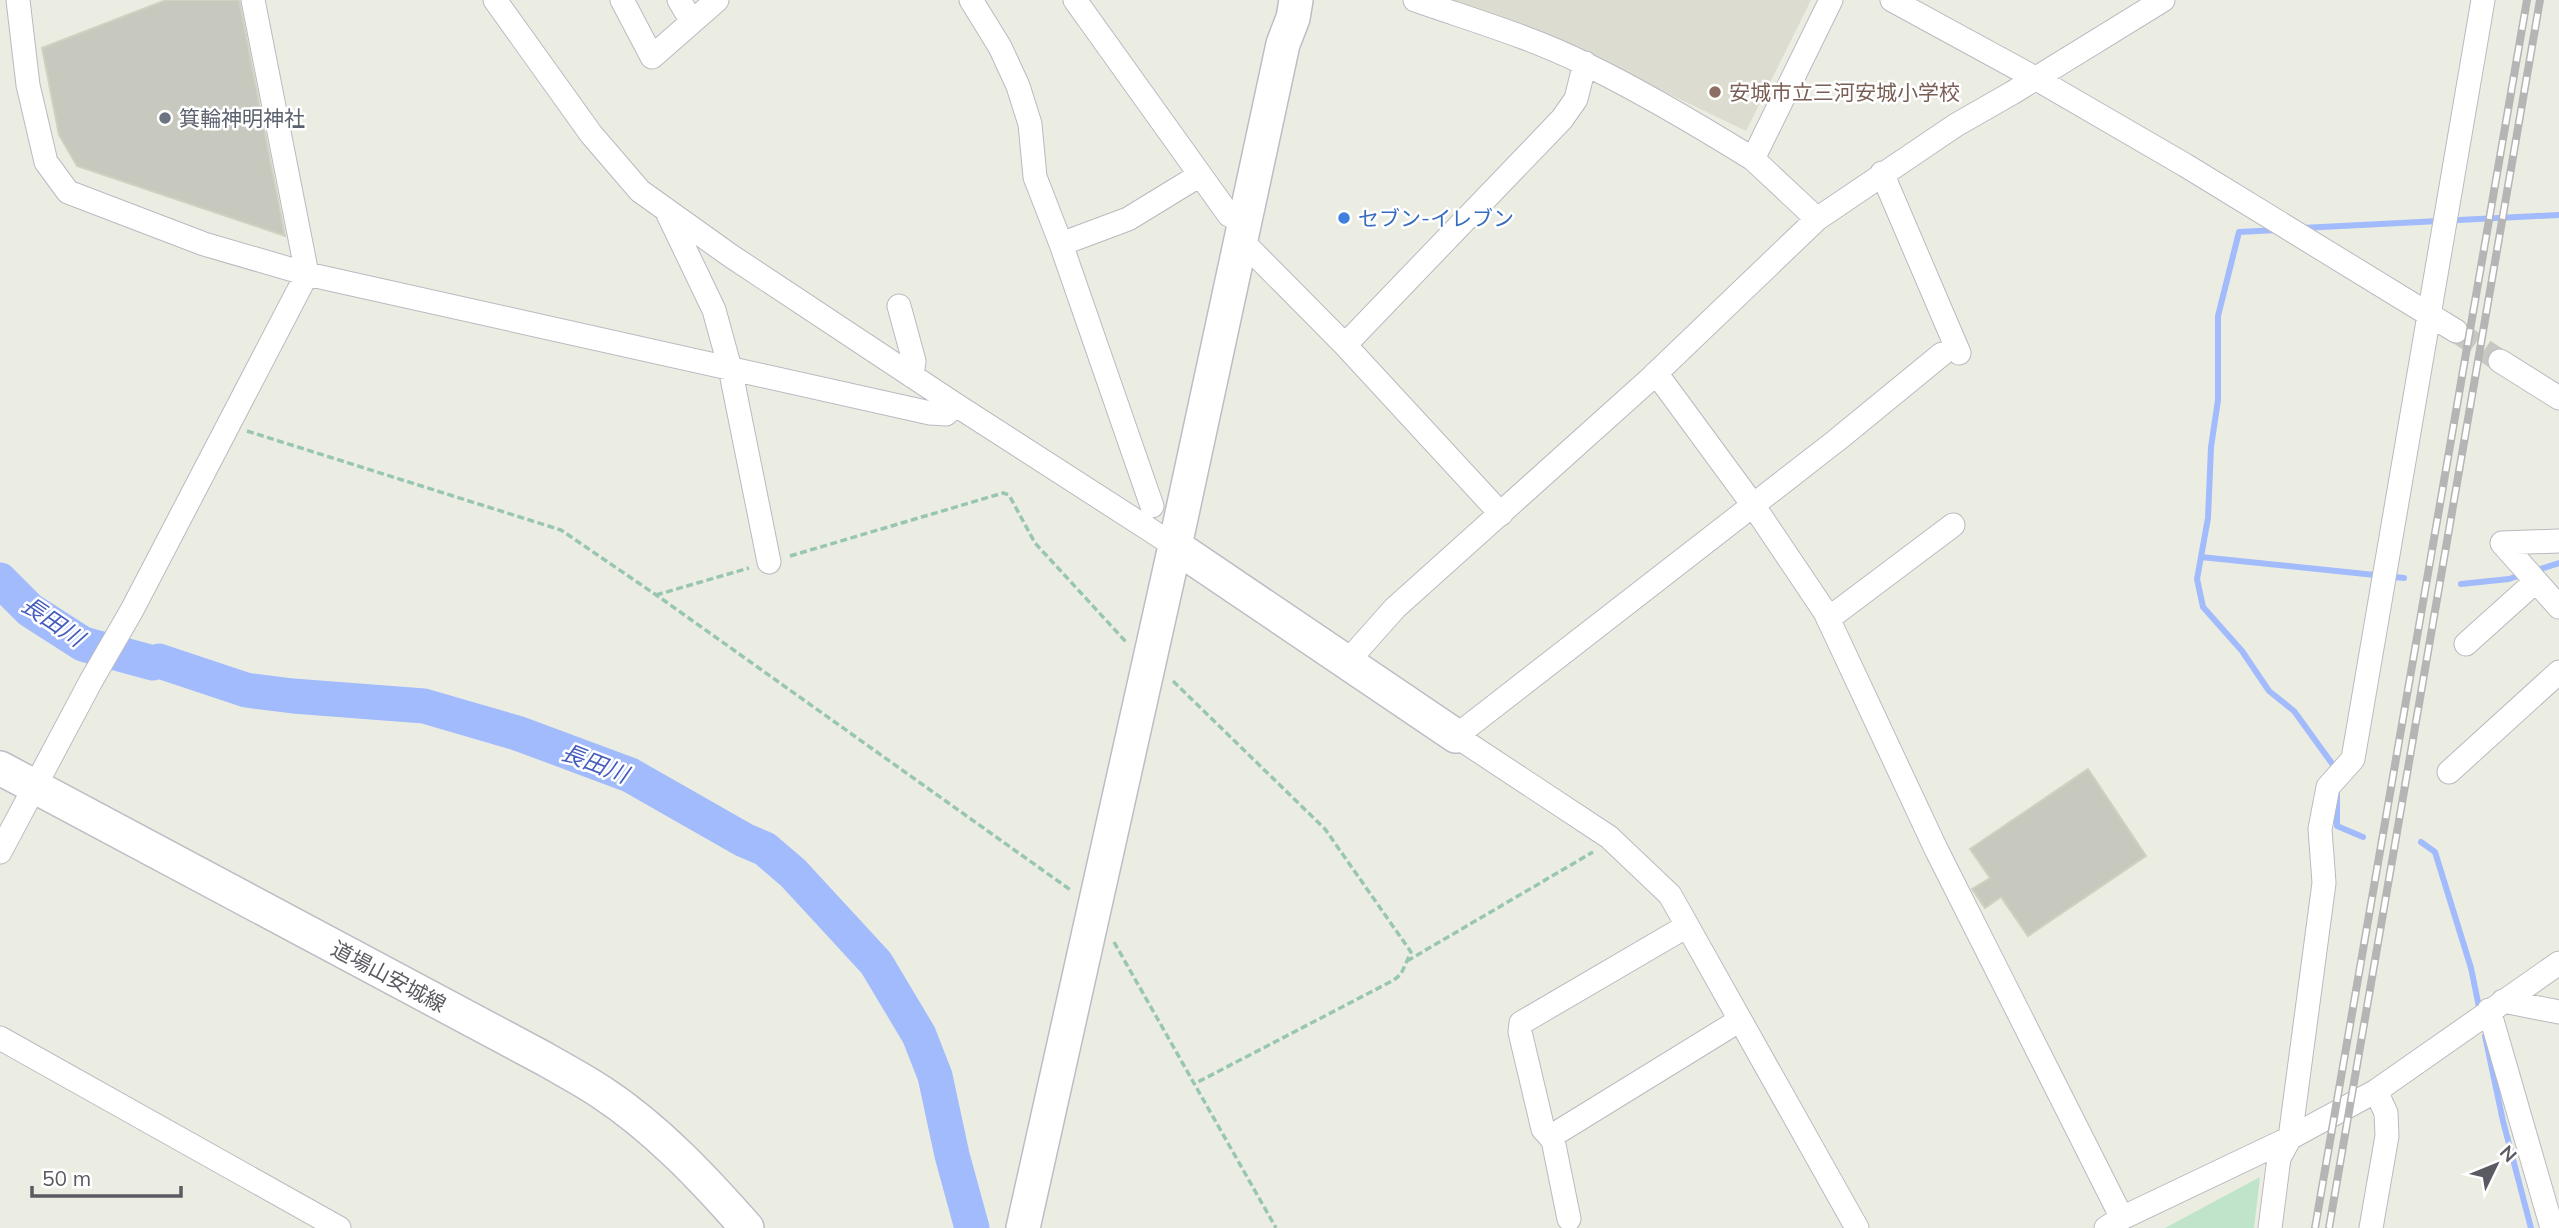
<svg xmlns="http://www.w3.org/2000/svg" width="2559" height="1228" font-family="Mulish,'Noto Sans JP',sans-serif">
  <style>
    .education { fill: #dcdcd0 }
    .green { fill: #bfe4c9 }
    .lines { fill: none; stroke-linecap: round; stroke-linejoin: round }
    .stream { stroke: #a2bbfc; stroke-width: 6 }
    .river { stroke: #a2bbfc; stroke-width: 35 }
    .building { fill: #c7c8be; stroke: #d1d1c0; stroke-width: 2 }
    .street-tunnel { stroke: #c8c8c2; stroke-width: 23; stroke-dasharray: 23 11; stroke-linecap: butt }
    .street-casing { stroke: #b9bac0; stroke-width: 25 }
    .secondary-casing { stroke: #bcbdc5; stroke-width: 36 }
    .path { stroke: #99c6b3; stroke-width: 3.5; stroke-dasharray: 7 3.5; stroke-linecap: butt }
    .street { stroke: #fff; stroke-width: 23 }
    .secondary { stroke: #fff; stroke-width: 33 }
    .rail-casing { stroke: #b5b5b6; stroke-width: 8 }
    .rail { stroke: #fff; stroke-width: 5; stroke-dasharray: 16; stroke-linecap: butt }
    .education-dot { fill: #8d6e63; stroke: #fff; stroke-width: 2.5 }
    .worship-dot { fill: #6b7280; stroke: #fff; stroke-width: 2.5 }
    .shop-dot { fill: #3f7fe0; stroke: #fff; stroke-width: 2.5 }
    .labels { text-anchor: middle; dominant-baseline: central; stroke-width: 5; stroke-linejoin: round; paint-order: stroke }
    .education-label { font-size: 21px; fill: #785e54; stroke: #fff; text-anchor: start }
    .worship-label { font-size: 21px; fill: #5b616d; stroke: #fff; text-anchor: start }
    .shop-label { font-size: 21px; fill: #366cbe; stroke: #fff; text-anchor: start }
    .street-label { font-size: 21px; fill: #5a5b62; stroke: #fff }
    .water-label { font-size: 23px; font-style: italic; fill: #465dbe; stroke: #fff }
  </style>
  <rect width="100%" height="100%" fill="#ecede2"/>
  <path class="education" d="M1437 0H1811L1746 131 1584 53Z"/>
  <path class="green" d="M2260 1177 2254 1228H2165Z"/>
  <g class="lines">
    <path class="stream" d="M2302 228 2559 215
      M2277 230 2239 232 2218 316V400L2211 447 2208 518 2197 579 2203 607 2242 651 2269 691 2294 711 2336 769
      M2201 557 2404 578
      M2534 571 2559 563
      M2461 584 2509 579 2524 574
      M2337 794V826L2363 837
      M2421 842 2435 852 2471 968 2480 1012
      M2485 1036 2503 1121 2531 1228"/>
    <path class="river" d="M0 580 30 610 83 644 153 663 159 661 246 690 293 696 424 706 517 733 630 775 744 840 765 849 793 873 876 963 919 1035 935 1076 952 1155 972 1228"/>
  </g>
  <path class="building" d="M166 0H239L285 236 77 166 59 135 42 48Z
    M2088 769 2146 856 2028 936 2001 897 1985 908 1972 889 1990 878 1970 849Z"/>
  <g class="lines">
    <path class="street-tunnel" d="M2456 331 2500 361"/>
    <g class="street-casing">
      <path id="street" d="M18 0 28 85 46 162 68 192 204 244 307 274 930 413 946 414 956 405
        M495 0 591 134 640 191 731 256 956 405 1175 546
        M622 0 652 57 717 0
        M679 0 692 22
        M971 0 1000 47 1018 86 1030 124 1035 177 1061 244 1152 506
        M1075 0 1229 215 1244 222
        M1415 0C1472 20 1531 37 1585 64 1643 92 1698 125 1753 159
        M1892 0 2035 78 2185 165 2456 331
        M1882 173 1959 353
        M668 214 714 310 730 368 769 562
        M1817 219 1753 159 1831 0
        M1241 240 1345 345 1501 514
        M1061 244 1128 219 1200 175
        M899 306 914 361 912 376
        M1345 345 1562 119 1576 99 1585 63
        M2500 361 2559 398
        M1656 373 1753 505 1825 612 1936 849 2122 1218
        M2559 541 2502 543 2559 607
        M1828 619 1953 525
        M2466 644 2536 581
        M1347 662 1395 608 1650 379 1817 219 1956 125 2012 93 2163 0
        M2449 772 2559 672
        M0 852 91 681 132 610 307 274 253 0
        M2503 1001 2559 1012
        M2489 1010 2552 1228
        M0 1038 339 1228
        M1550 1137 1740 1020
        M1569 1219 1553 1140 1543 1129 1520 1032 1521 1023 1687 926
        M1857 1228 1670 895 1609 837 1456 736 1837 440 1942 354
        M2106 1228 2122 1218 2290 1138 2376 1091 2559 963
        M2270 1228 2279 1158 2290 1138 2324 883 2320 829 2328 787 2353 759 2483 0
        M2371 1228 2387 1136 2386 1113 2376 1091"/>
    </g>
    <g class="secondary-casing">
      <path id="secondary" d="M1175 546 1456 736
        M0 768 545 1059C564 1070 583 1080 601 1092 656 1128 704 1179 747 1228
        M1023 1228 1175 546 1283 44 1293 18 1296 0"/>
    </g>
    <path class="path" d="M247 431 561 530 662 599 1072 891
      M790 556 1003 493 1009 495 1035 543 1127 643
      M656 595 749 568
      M1173 681 1325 829 1411 952 1401 974 1394 980 1194 1084
      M1114 942 1276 1228
      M1407 961 1593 852"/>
    <use href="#street" class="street"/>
    <use href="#secondary" class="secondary"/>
    <g class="rail-casing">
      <path id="rail" d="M2315 1228 2527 0
        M2329 1228 2540 0"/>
    </g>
    <use href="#rail" class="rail"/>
  </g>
  <circle class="education-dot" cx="1715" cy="92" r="7"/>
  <circle class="worship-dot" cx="165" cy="118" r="7"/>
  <circle class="shop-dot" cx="1344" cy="218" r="7"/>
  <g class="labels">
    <g class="education-label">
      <text x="1729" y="92">安城市立三河安城小学校</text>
    </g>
    <g class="worship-label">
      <text x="179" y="118">箕輪神明神社</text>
    </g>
    <g class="shop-label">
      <text x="1358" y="218">セブン-イレブン</text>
    </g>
    <g class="street-label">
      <text transform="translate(389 976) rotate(28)">道場山安城線</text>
    </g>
    <g class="water-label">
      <text transform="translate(53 621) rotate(34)">長田川</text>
      <text transform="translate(595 763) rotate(21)">長田川</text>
    </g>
  </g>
  <g transform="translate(2496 1165) rotate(47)" stroke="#ffffff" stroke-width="5" paint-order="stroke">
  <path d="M0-5L12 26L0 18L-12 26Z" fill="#5a5b62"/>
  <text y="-10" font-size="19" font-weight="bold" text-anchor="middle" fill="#5a5b62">N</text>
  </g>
  <path d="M32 1186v10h149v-10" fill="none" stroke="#5a5b62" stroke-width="3.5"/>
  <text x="42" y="1186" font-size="21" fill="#5a5b62" stroke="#ffffff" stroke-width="5" paint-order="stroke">50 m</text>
</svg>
